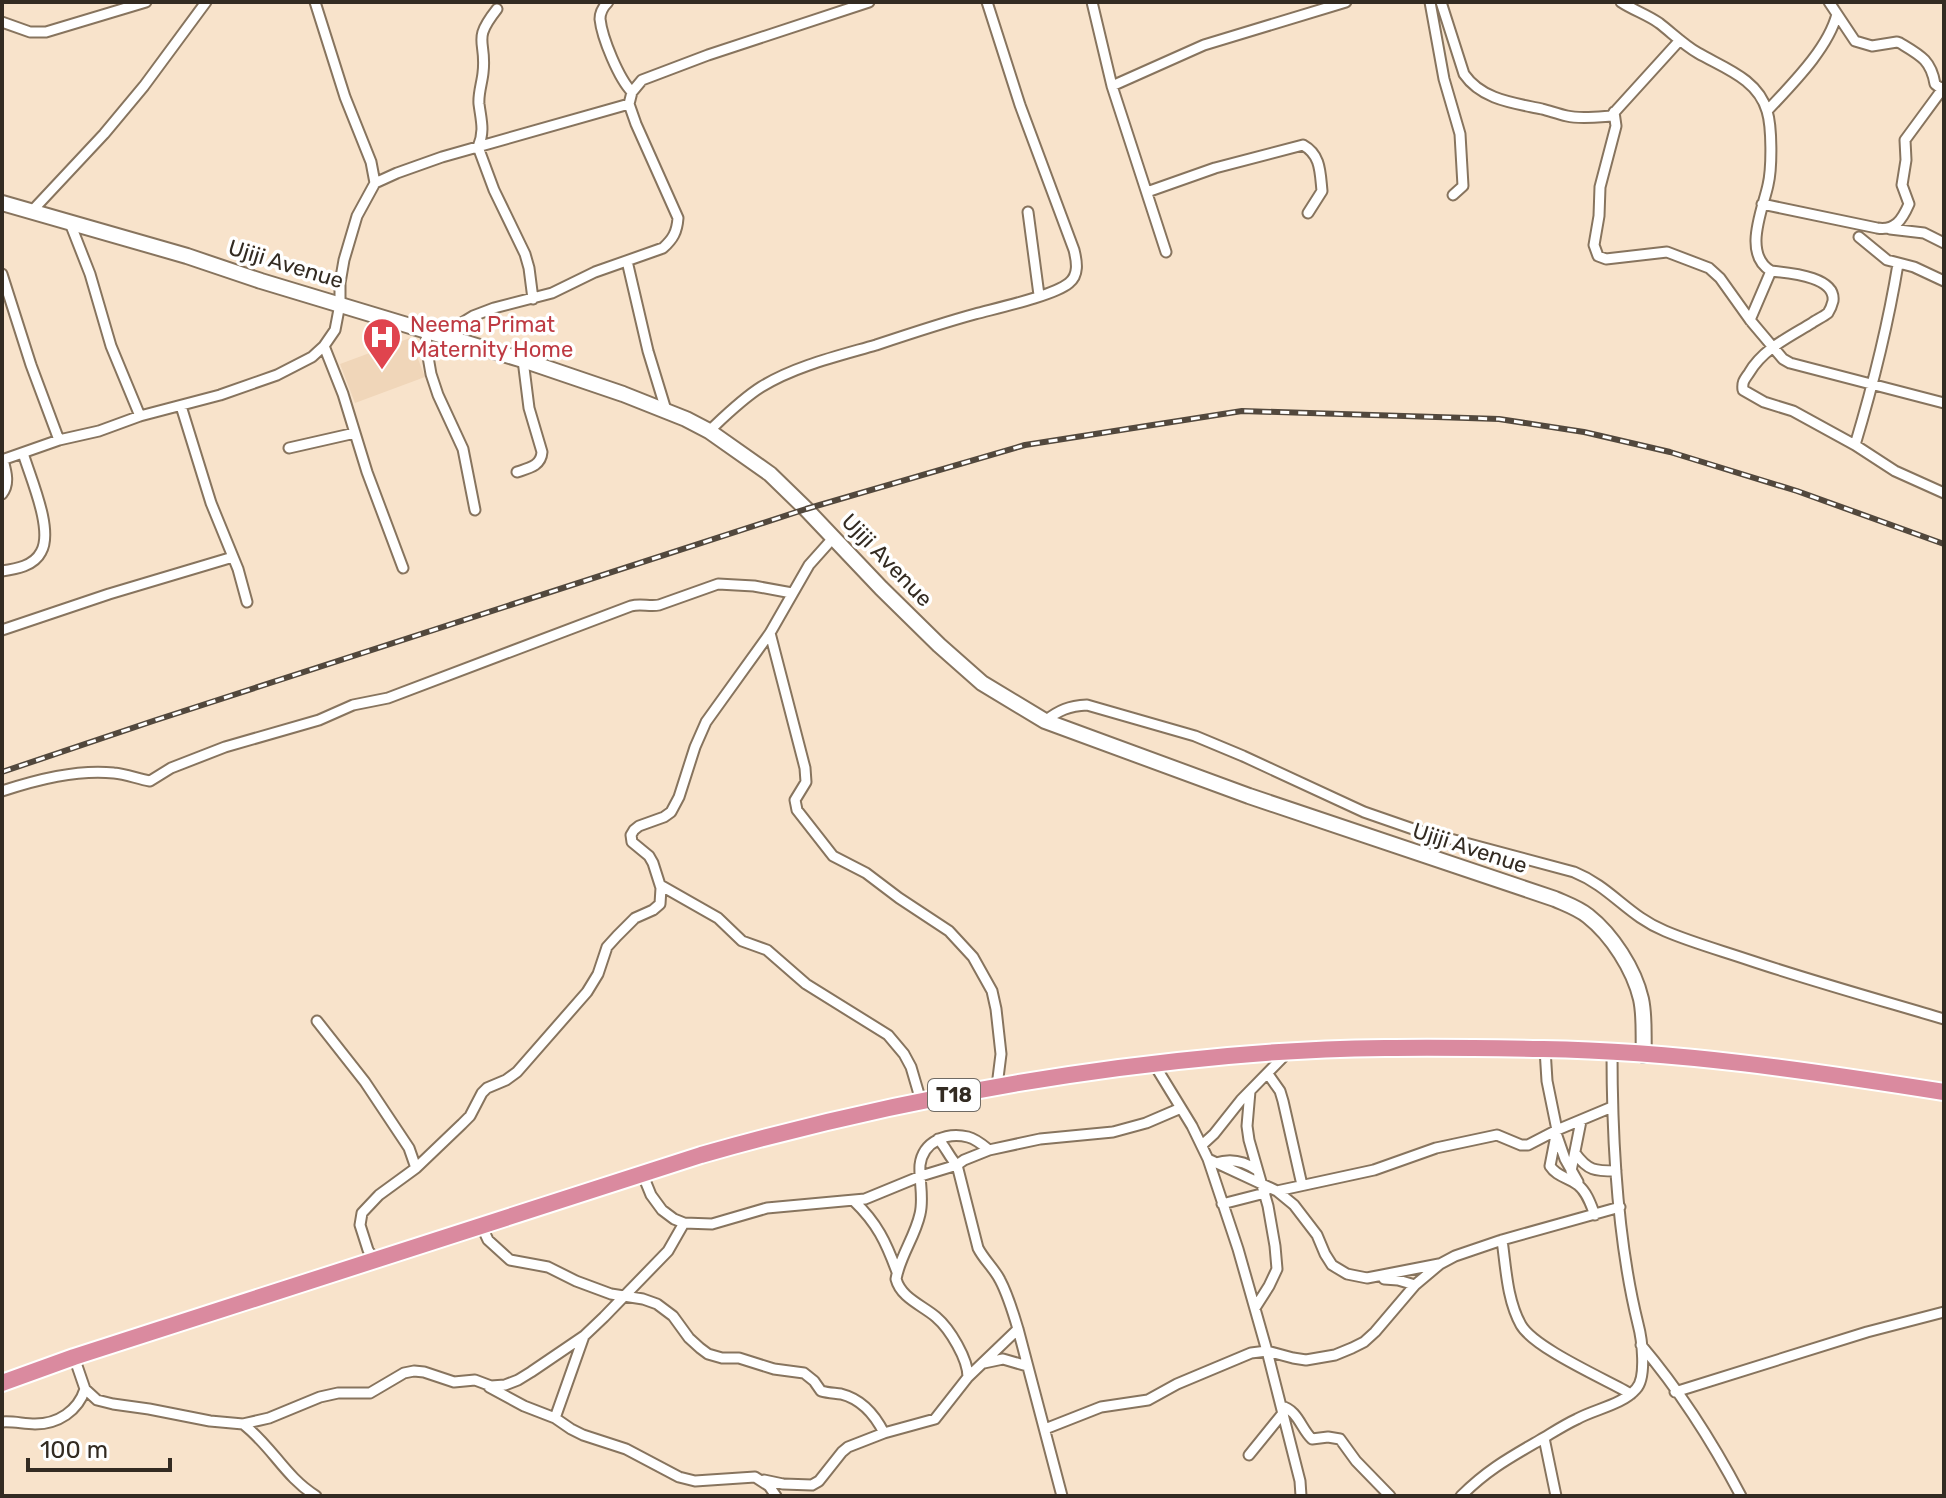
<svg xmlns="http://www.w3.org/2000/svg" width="1946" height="1498" font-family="Rubik,sans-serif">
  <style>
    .built { fill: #f0d6b9 }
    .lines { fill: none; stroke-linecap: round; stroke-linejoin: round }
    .minor-casing { stroke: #87745e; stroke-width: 13 }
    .secondary-casing { stroke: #87745e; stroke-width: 18 }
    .trunk-casing { stroke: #fff; stroke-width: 20 }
    .minor { stroke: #fff; stroke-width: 9 }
    .secondary { stroke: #fff; stroke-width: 14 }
    .trunk { stroke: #da8a9f; stroke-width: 16 }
    .rail-casing { stroke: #52483d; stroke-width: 6 }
    .rail { stroke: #fff; stroke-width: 3; stroke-dasharray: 9; stroke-linecap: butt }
    .labels { text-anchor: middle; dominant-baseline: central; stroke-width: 7; stroke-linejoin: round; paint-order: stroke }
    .shield { fill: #fff; stroke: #706b64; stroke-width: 2 }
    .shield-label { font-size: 20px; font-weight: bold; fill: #332b22 }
    .street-label { font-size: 22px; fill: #332b22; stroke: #fff }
    .health-label { font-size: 22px; fill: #be3a42; stroke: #fff; text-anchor: start }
  </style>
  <rect width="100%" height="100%" fill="#f8e3cb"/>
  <path class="built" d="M410 338 425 377 355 403 340 364Z"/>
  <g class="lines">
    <g class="minor-casing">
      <path id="minor" d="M315 2 345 97 371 162 375 183
        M608 2C603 7 600 12 600 19 602 38 619 79 632 92
        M1092 2 1112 86 1166 252
        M1430 2 1444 79 1460 134 1463 186 1453 195
        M1441 2 1464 74C1482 100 1514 103 1542 109 1550 111 1558 114 1567 116 1580 119 1597 117 1611 116L1680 40
        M1621 2C1633 10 1648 15 1659 23 1672 33 1684 45 1698 53 1724 68 1758 79 1767 111 1772 127 1772 168 1768 185 1763 209 1742 254 1771 271L1750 320
        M1829 2 1855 41 1872 46 1897 42 1900 43C1920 55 1931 60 1935 84L1944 91
        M497 9C471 42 487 39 483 73 482 83 478 94 479 104 481 120 485 131 478 147L494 190 525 254 529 268 533 299
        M2 22 30 32H46L146 2
        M1112 86 1204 45 1346 2
        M1767 111C1791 85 1828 49 1837 14
        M1614 112 1616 126 1600 187 1599 216 1594 245 1598 256 1606 259 1667 252 1709 268 1720 278 1750 320 1783 359 1790 363 1944 403
        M1147 192 1215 168 1303 145C1321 155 1320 172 1322 191L1308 213
        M1762 204 1877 228C1895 231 1902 220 1909 204L1902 185 1906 160 1905 140 1944 87
        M31 212 104 134 144 86 206 2
        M1028 212 1039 295
        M70 223 90 274 111 346 140 416
        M1890 229 1924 233 1944 243
        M1859 237 1887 260 1914 267 1944 281
        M627 261 648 351 666 410
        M1771 271C1788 273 1836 276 1833 301 1832 305 1830 310 1828 313 1823 317 1816 320 1812 323 1789 337 1763 349 1749 373 1744 380 1742 382 1743 390L1764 402 1793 411 1855 445 1895 471 1944 493
        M2 274 31 365 59 440
        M426 330 427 351 431 374 438 395 463 449 475 510
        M442 335 473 316 494 308 552 293 595 272 663 248C673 239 677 232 678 218L636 124 629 104 632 92 642 80 708 55 869 2
        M324 346 343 394 367 472 403 568
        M181 406 211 503 238 569 247 602
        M709 431C726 415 742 399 761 387 795 366 838 356 876 345 909 334 942 323 975 314 997 308 1053 296 1069 283 1079 275 1077 262 1074 250L1020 105 987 2
        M1855 445C1873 385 1888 325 1898 264
        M289 448 355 433
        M2 460 59 440 99 431 140 416 220 395 277 375 312 357 324 346 335 330 340 304V283L344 260 357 216 375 183 397 173 442 157 629 104
        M517 472C529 468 541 466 542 452L529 408 523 360
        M2 494C10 484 6 471 3 460
        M2 571C16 569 34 566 41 552 54 530 30 477 23 453
        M2 630 109 594 233 557
        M770 633 805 768 806 782 795 800 797 810 833 856 866 873 899 898 949 931 973 957 992 991 996 1009 1001 1054 997 1086
        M1045 721C1059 710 1069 706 1087 705L1195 736 1243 756 1364 812 1413 829 1574 872C1611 887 1628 916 1665 931 1693 943 1723 951 1752 961 1815 982 1880 1000 1944 1019
        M2 791C36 780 77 769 114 773 126 774 138 779 150 781L171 768 225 747 319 720 353 705 388 698 631 606C641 603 649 607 659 605L718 584 754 586 792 593
        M660 885 718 918 742 941 767 950 806 984 888 1035 904 1054 911 1067 921 1101
        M317 1021 365 1082 409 1148 416 1168
        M1545 1049 1547 1081 1557 1130 1550 1166C1557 1177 1568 1177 1578 1185 1587 1192 1591 1205 1595 1215
        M1154 1064 1192 1126 1208 1159 1238 1249 1267 1351 1300 1481 1301 1496
        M1268 1074 1280 1091 1283 1101 1302 1185
        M1250 1091 1247 1126 1249 1140 1268 1206 1275 1246 1277 1269 1269 1286 1255 1308
        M1557 1136 1565 1159 1578 1182
        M938 1139C946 1147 949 1157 957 1165L978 1248C984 1260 994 1268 1000 1280 1008 1295 1013 1312 1018 1329L1062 1496
        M1202 1145 1214 1134 1241 1100 1287 1053
        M1575 1153C1588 1171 1595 1171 1616 1171
        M1208 1159 1277 1191 1374 1170 1436 1148 1497 1135 1521 1145H1528L1557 1130 1612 1107
        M1216 1163C1231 1158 1244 1161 1257 1170
        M1571 1171 1581 1121
        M642 1173 651 1195 662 1210 674 1219 684 1223 712 1224 767 1208 865 1199 921 1176 957 1165 964 1160 989 1150 1040 1139 1113 1132 1146 1123 1181 1108
        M1277 1191 1294 1205 1317 1235 1325 1254 1332 1265 1347 1274 1367 1278 1439 1264
        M854 1201C877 1223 886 1242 897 1272
        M1222 1204 1265 1193
        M481 1225 488 1240 510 1260 548 1267 576 1281 611 1294 643 1299 657 1304 673 1316 689 1338 700 1348 708 1354 722 1358H739L774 1369 804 1373 814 1381 821 1391C828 1393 834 1393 841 1394 861 1399 875 1415 884 1433
        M1502 1240C1506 1268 1507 1300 1521 1325 1534 1348 1605 1379 1631 1394
        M375 1260 368 1250 360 1225 362 1213 379 1195 416 1168 462 1124 470 1116 482 1093 487 1088 506 1080 517 1072 587 992 598 974 607 947 617 936 635 918 653 910 660 904 661 888 653 863 649 856 632 842 631 835 634 830 639 826 664 817 671 812 679 797 695 747 706 722 770 633 809 565 834 537
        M1384 1279 1398 1280 1415 1285
        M1641 1345C1680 1391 1713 1443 1741 1496
        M984 1363 1003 1359 1027 1366
        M968 1377C968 1359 950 1329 936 1317 922 1305 901 1298 896 1279 900 1256 915 1237 920 1214 924 1198 919 1181 920 1165 923 1141 947 1132 968 1137 976 1139 983 1145 989 1150
        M489 1387 524 1406 555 1418 571 1429 583 1435 626 1449 679 1477 695 1481 755 1477 769 1486 776 1496
        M85 1389 97 1400 113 1404 149 1409 210 1421 243 1424 269 1418 320 1397 338 1393H370L404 1373 414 1371 424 1372 454 1382 475 1380 491 1386 505 1385 518 1380 531 1372 584 1336 604 1317 668 1251 684 1223
        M1675 1392 1867 1332 1944 1312
        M1281 1406C1298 1410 1301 1429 1312 1439L1328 1437 1340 1439 1356 1461 1390 1496
        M555 1418 584 1336
        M2 1422C13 1421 24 1424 35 1424 58 1424 78 1411 85 1389L74 1357
        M243 1424C272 1446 285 1477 316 1496
        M1045 1429 1101 1407 1148 1400 1177 1384 1251 1353 1267 1351 1293 1358 1306 1360 1335 1355 1352 1348 1364 1342 1375 1332 1415 1285 1440 1264 1455 1256 1502 1240 1620 1207
        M1544 1438 1556 1496
        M1249 1455 1283 1413
        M764 1480 783 1484 812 1485 819 1481 842 1452 848 1447 884 1433 935 1419 968 1377 1018 1329
        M1461 1496C1487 1470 1509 1458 1540 1440 1552 1433 1564 1425 1577 1419 1595 1409 1622 1405 1636 1389 1647 1378 1642 1339 1638 1324 1617 1239 1612 1140 1612 1052"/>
    </g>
    <g class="secondary-casing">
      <path id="secondary" d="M2 203 187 256 261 281 523 360 623 394 686 419 709 431 770 474 806 509 881 588 939 645 982 683 1045 721 1249 796 1555 899C1566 904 1578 908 1588 916 1612 935 1634 969 1641 999 1645 1017 1643 1036 1644 1055"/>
    </g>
    <g class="trunk-casing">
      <path id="trunk" d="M2 1383 74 1357 701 1155C873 1106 1050 1072 1228 1056 1332 1046 1438 1047 1543 1049 1677 1051 1811 1071 1944 1092"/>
    </g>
    <use href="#minor" class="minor"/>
    <use href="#secondary" class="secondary"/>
    <use href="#trunk" class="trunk"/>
    <g class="rail-casing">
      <path id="rail" d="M2 772 153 721 806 509 1025 445 1242 411 1499 419 1584 432 1670 452 1797 491 1944 544"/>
    </g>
    <use href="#rail" class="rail"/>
  </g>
  <defs>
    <g id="hospital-pin" transform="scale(2)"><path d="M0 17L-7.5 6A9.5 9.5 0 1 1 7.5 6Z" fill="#e0444e" stroke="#fff"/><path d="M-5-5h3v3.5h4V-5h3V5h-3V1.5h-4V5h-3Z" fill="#fff"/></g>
  </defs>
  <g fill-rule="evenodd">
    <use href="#hospital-pin" x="382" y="337"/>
  </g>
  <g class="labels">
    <rect class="shield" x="928" y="1079" width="52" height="32" rx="6"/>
    <g class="shield-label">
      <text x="954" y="1095">T18</text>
    </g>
    <g class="street-label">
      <text transform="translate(286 264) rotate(17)">Ujiji Avenue</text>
      <text transform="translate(887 560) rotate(46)">Ujiji Avenue</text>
      <text transform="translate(1470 848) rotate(18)">Ujiji Avenue</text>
    </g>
    <g class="health-label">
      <text x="410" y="324">Neema Primat<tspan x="410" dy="25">Maternity Home</tspan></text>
    </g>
  </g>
  <rect width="1946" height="1498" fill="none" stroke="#332b22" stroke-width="8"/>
  <path d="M28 1458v12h142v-12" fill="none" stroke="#332b22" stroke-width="4"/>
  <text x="40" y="1458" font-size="24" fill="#332b22" stroke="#ffffff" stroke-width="6" paint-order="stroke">100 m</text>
</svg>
